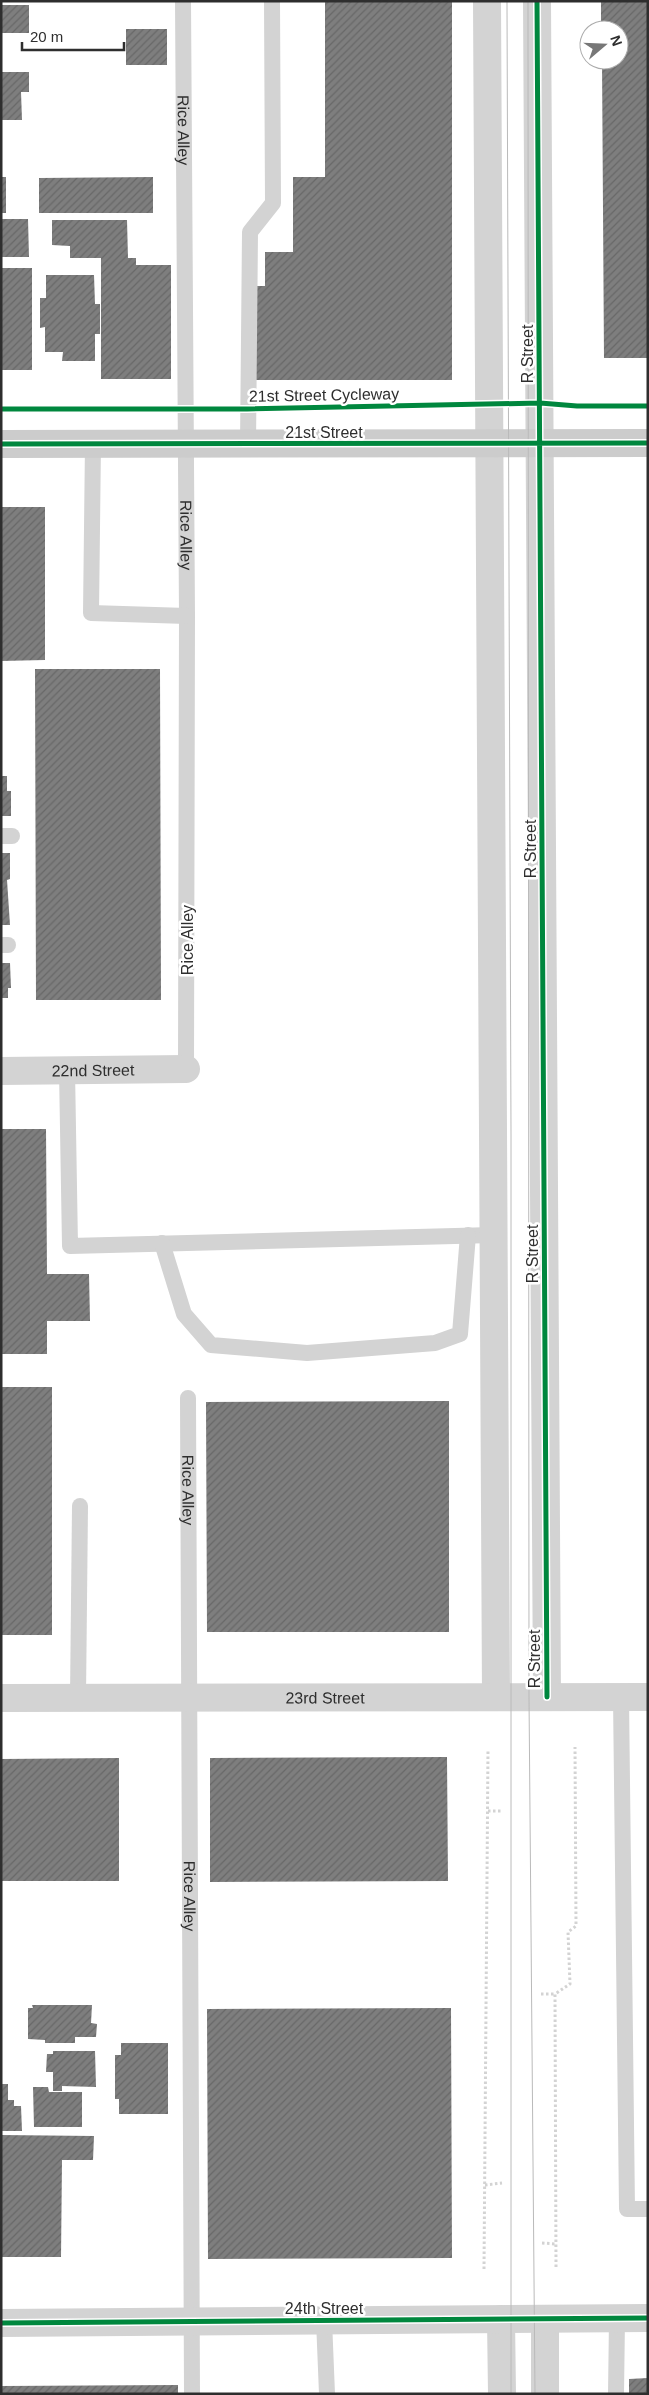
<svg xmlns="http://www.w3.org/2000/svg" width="649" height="2395" font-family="Helvetica,sans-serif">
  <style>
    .building { fill: url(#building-hatch) }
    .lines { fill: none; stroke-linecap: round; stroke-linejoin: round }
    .path { stroke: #d3d3d3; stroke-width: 3; stroke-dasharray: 2.5 2.5; stroke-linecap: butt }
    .lane { stroke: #d3d3d3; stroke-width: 16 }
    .street { stroke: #d3d3d3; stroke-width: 28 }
    .secondary { stroke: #ccc; stroke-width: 28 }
    .tram { stroke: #bababa; stroke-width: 1 }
    .cycleway-casing { stroke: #fff; stroke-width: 8 }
    .cycleway { stroke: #00873e; stroke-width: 5 }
    .labels { text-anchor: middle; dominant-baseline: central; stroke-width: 5; stroke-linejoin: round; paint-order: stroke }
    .street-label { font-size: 16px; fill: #2e2e2e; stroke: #fff }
  </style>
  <defs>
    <pattern id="building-hatch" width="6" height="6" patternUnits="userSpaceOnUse" patternTransform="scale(1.25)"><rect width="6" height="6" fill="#7e7e7e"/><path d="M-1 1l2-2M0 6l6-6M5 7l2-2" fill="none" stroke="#686868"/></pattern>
  </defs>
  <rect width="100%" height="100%" fill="#fff"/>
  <path class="building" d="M325 1H452V380H256V286H265V252H293V177H325Z
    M601 1H648V358H604L602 60H619V30H601Z
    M1 5H29V33H1Z
    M126 29H167V65H126Z
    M1 72H29V92H21L22 120H1Z
    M1 177H6V213H1Z
    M153 177V213H39V178Z
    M1 219H28L29 257H1Z
    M52 220H127L128 258H136V265H171V379H101V258H70V246L52 245Z
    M1 268H32V370H1Z
    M46 275H94L95 304H100V334H95V361H62L63 352H45V327L40 328V298H46Z
    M1 507H45V660L1 661Z
    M35 669H160L161 1000H36Z
    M1 776H7V791H11V816H1Z
    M1 853H10V879L7 880 10 925H1Z
    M1 963H10L11 988H8V998H1Z
    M1 1129H46L47 1274H89L90 1321H47V1354H1Z
    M1 1387H52V1635H1Z
    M449 1401V1632H207L206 1402Z
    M447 1757 448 1881 210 1882V1758Z
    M119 1758V1881H1V1759Z
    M32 2005H92L91 2023 97 2024 96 2037H75V2043H45V2040L28 2039V2008H33Z
    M451 2008 452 2258 208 2259 207 2009Z
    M121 2043H168V2114H119V2099H115V2055H121Z
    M53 2051H95L96 2087 62 2086V2091H53V2072H46L47 2054H53Z
    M1 2084H8V2100H14V2106H21L22 2131H1Z
    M33 2087H48L49 2092H82V2127H34Z
    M1 2135 94 2136 93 2160H62L61 2257H1Z
    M648 2378V2394H629V2379Z
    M178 2385V2394H1V2386Z"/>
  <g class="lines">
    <path class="path" d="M488 1811H502
      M541 1994H555
      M485 2185 502 2183
      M542 2243 556 2244
      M556 2267 555 1994 570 1984 568 1932 576 1926 575 1747
      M484 2269 488 1749"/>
    <g class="lane">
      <path id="s1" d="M183 1 187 616 186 1069"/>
      <path d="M93 443 91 613 187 616"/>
      <path d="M248 445 250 232 273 203 272 1"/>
      <path d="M1 836H12"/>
      <path d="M1 945H8"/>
      <path d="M67 1070 70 1246 493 1235"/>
      <path d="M162 1243 184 1314 211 1345 307 1353 435 1343 460 1334 468 1235"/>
      <path id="s2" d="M188 1398 192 2394"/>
      <path d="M621 1697 627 2209H648"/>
      <path d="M78 1698 80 1506"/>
      <path d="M324 2320 327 2394"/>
      <path d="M616 2394 617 2319"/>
    </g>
    <g class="street">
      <path d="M487 1 496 1697"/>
      <path d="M537 1 547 1697"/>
      <path id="s3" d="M1 1071 186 1069"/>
      <path id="s4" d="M1 1698 648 1697"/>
      <path d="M501 2319 502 2394"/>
      <path d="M545 2319V2394"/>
      <path d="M1 2323 648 2318"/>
    </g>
    <path class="secondary" d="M1 444 648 443"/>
    <path class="tram" d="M507 1 511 1134V2394
      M528 1 529 1697 535 2394"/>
    <g class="cycleway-casing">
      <path id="cycleway" d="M537 1 547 1697
        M1 409H247L540 403 577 406H648
        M1 444 648 443
        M1 2323 648 2318"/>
    </g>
    <use href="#cycleway" class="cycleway"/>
  </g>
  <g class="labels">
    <g class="street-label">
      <text stroke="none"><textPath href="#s1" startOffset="129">Rice Alley</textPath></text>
      <text transform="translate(527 354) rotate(-90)">R Street</text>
      <text transform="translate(324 395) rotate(-1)">21st Street Cycleway</text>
      <text x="324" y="432">21st Street</text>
      <text stroke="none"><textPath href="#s1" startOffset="534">Rice Alley</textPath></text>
      <text transform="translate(530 849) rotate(-90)">R Street</text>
      <text transform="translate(187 940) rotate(-90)">Rice Alley</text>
      <text stroke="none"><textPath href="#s3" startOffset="92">22nd Street</textPath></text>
      <text transform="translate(532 1254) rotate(-90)">R Street</text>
      <text stroke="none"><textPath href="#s2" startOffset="92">Rice Alley</textPath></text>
      <text transform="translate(534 1659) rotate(-90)">R Street</text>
      <text stroke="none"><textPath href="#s4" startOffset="324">23rd Street</textPath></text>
      <text stroke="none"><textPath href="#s2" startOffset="498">Rice Alley</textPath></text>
      <text x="324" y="2308">24th Street</text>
    </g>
  </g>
  <rect width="649" height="2395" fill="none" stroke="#2e2e2e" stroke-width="5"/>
  <g transform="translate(604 45) rotate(71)"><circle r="24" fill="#ffffff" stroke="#ababab"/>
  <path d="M0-4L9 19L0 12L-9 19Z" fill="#777777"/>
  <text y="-8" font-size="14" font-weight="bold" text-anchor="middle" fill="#2e2e2e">N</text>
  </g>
  <path d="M22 42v8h102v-8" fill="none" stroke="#2e2e2e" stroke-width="2.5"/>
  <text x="30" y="42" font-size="15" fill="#2e2e2e" stroke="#ffffff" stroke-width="4" paint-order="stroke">20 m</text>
</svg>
